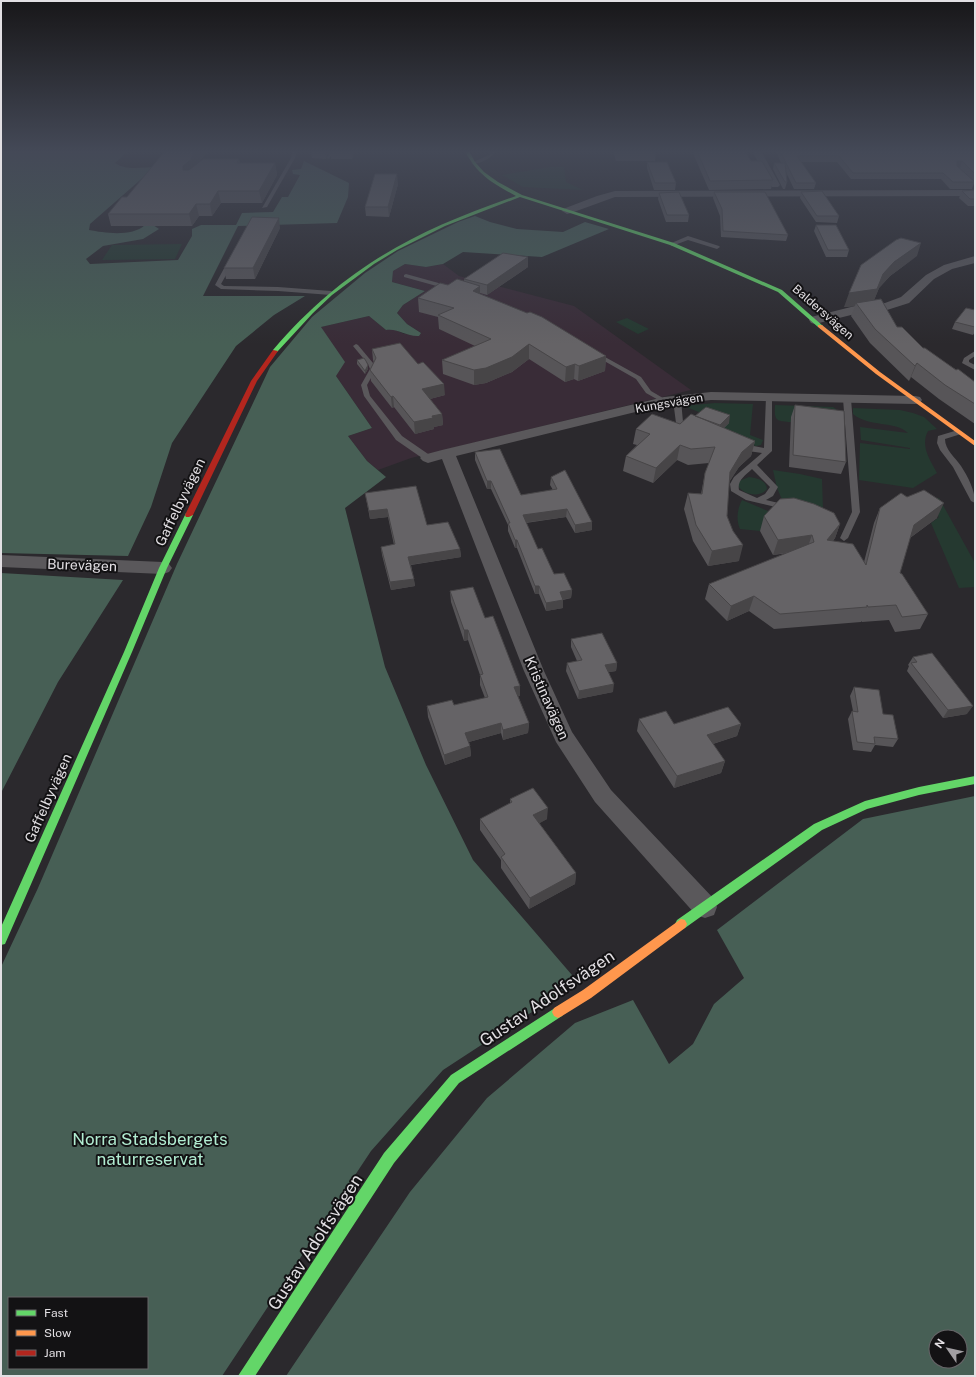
<svg xmlns="http://www.w3.org/2000/svg" width="976" height="1377" font-family="'Public Sans',sans-serif">
  <style>
    .medical { fill: #392c37 }
    .green { fill: #253930 }
    .forest { fill: #475f55; fill-rule: evenodd }
    .lines { fill: none; stroke-linecap: round; stroke-linejoin: round }
    .lane { fill: #5a585b; fill-rule: evenodd }
    .street { fill: #5a585b; fill-rule: evenodd }
    .fast { fill: #63d668; fill-rule: evenodd }
    .slow { fill: #ff974d; fill-rule: evenodd }
    .jam { fill: #b3261e; fill-rule: evenodd }
    .wall { fill: #575558 }
    .shaded-wall { fill: #474547 }
    .building { fill: #656366; stroke: #474547 }
    .labels { text-anchor: middle; dominant-baseline: central; stroke-width: 4; stroke-linejoin: round; paint-order: stroke }
    .far-street-label { font-size: 12px; fill: #e2dfe3; stroke: #131214 }
    .street-label { font-size: 14px; fill: #e2dfe3; stroke: #131214 }
    .near-street-label { font-size: 17px; fill: #e2dfe3; stroke: #131214 }
    .near-park-label { font-size: 17px; fill: #b1ecd1; stroke: #131214 }
  </style>
  <rect width="100%" height="100%" fill="#2b292d"/>
  <path class="medical" d="M405 264 426 267 443 264 459 276 574 306 691 390 411 458 378 470 367 461 348 436 372 428 336 376 321 327 369 316 386 330 394 329 404 334 421 333 407 324 397 313 403 305 425 291 392 282 393 271Z"/>
  <path class="green" d="M550 167H564L566 182 583 190 523 187 502 175Z
    M182 244 175 259 102 260 112 245Z
    M627 318 649 329 638 334 616 322Z
    M715 403 753 404 750 435 763 440 761 445 756 446 719 433 728 423 683 406Z
    M775 405 833 407 836 409 838 419 792 417 791 422C776 421 774 421 775 405Z
    M853 408 900 410 913 413 924 417 937 429 928 431C920 446 930 460 937 473L913 488 859 480 860 443 910 449V448L861 440 860 427 908 433C894 420 870 428 853 414Z
    M773 470 800 474 822 479 823 509 783 502 777 488Z
    M749 477C757 478 766 480 767 489 760 498 744 495 738 486L739 481Z
    M939 498 975 563V587L959 588 931 523 939 517 923 501Z
    M742 500 775 514 760 531 740 529C736 520 737 509 742 500Z"/>
  <path class="forest" d="M1 151H128L115 163C126 171 143 167 155 167L90 224 89 230C105 233 132 237 145 225H153L159 229 143 239 103 246 86 259 90 264 178 260 192 236V229L201 225H236L242 213 273 212 282 197H288L300 175 293 174 292 170 301 169 304 161 349 183 348 197 337 223 238 226 203 296H305L274 315 236 346 172 443 151 507 128 556 1 553Z
    M475 216 490 222 517 229 563 232 585 222 609 229 542 257 463 252 443 264 426 267 405 264 393 271 392 282 425 291 403 305 397 313 407 324 421 333 419 336C407 337 398 328 386 330L369 316 321 327 345 362 336 376 372 428 348 436 367 461 386 477 345 508 385 667 426 765 473 860 578 982 443 1070 371 1151 222 1376H1V967L38 888 177 564 270 367 312 317 365 273 398 251 458 222ZM9 1298H147V1368H9Z
    M1 573 123 580 58 682 1 793Z
    M975 796V1376H286L410 1192 487 1098 575 1023 633 1000 669 1064 693 1044 714 1004 744 978 717 930 863 819ZM936 1337H960V1361H936Z"/>
  <g class="lines">
    <path class="lane" d="M293 151H297L295 158 267 207 262 208 291 158Z
      M330 151H334L329 159 327 158Z
      M491 151H496C492 158 477 166 471 163L489 155Z
      M688 236 719 246 720 247 717 249 688 240 672 246 669 244Z
      M231 259 234 261 221 284 224 286 278 287 331 291 334 293 331 295 278 291 221 289 215 285 228 261Z
      M406 274 453 287 454 288 451 290 404 277V275Z
      M356 344 358 345 373 363 376 369 367 385 370 396 402 436 431 456V460H425L396 440 364 396 361 385 370 369 368 364 353 346Z
      M975 351V356L969 360V362L975 365V370L962 363 964 358Z
      M592 352H596L641 377 651 391 668 401 662 402 646 393 636 379 592 354Z
      M769 395 772 397V451L757 465 778 487 773 496 766 500 791 506V510H788L746 500 731 491 730 484 734 477 762 453 748 451 738 447V443L764 448 766 397ZM752 469 770 487 765 494 757 498 739 490C737 480 745 476 752 469Z
      M847 397 851 399 860 512 848 538 844 541 840 538 852 512 843 399Z
      M677 398 681 400 683 422 695 426V430H689L676 423 673 400Z
      M958 430 962 432 961 434 945 439C945 450 955 457 961 466 968 477 975 490 975 503L971 501 953 467 940 450 937 443 938 436Z"/>
    <path class="street" d="M752 151H761L780 185 778 187H772Z
      M975 190V196L615 197 571 213 567 214 562 211 563 209 597 196 615 191Z
      M975 256V263L952 269 934 279 909 303 887 310 855 314 815 324 811 323 809 320 811 317 855 306 885 303 901 297 926 275 944 265Z
      M711 392 915 396 920 397 922 400 920 403 915 404 711 400 664 405 456 456 544 671 572 732 611 790 714 899 717 907 714 915 705 918 696 915 595 802 556 742 524 671 442 459 428 463 423 461 420 458 423 455 442 450 664 397Z
      M1 555 163 562 169 564 172 568 169 572 163 574 1 567Z"/>
    <path class="fast" d="M465 151H469L475 162 484 172 498 182 522 195 674 243 782 290 823 326 818 327 778 292 670 245 520 197 445 226 397 250 374 264 332 295 313 313 277 352H273V350C344 267 415 231 516 196 494 184 477 175 465 151Z
      M186 513H189L193 515 167 568 132 652 5 944 1 945V927L124 652 159 568Z
      M975 776V784L919 795 867 809 822 830 685 928 681 929 677 928 675 924 677 920 814 824 865 801 919 787Z
      M558 1006 562 1008 564 1012 562 1016 459 1083 394 1163 255 1376H238L384 1153 451 1075Z"/>
    <path class="slow" d="M818 325H822L880 372 975 441V446L876 374 818 327Z
      M681 919 685 920 687 924 685 928 591 998 562 1016 558 1018 554 1016 552 1012 554 1008 583 990Z"/>
    <path class="jam" d="M273 350 278 351 257 381 193 515 189 517H186L185 515 251 381Z"/>
  </g>
  <path class="wall" d="M165 151H207L200 161 239 159 240 163H275L277 175 262 203H221L212 216H199L192 226H111L108 214 127 197Z
    M328 151 326 159 312 158 311 152Z
    M331 151H355L352 159H331Z
    M613 151H655L656 152 655 161H616Z
    M692 151H745L751 161 773 180 771 189 709 190Z
    M776 151H975V183H974L972 189H950L941 179H851L837 162H801L816 183 814 189H794L786 172 787 182 785 189H783L773 169 774 163H781Z
    M647 162 676 183 675 190H654L647 168Z
    M398 184 389 217 366 216 365 207Z
    M975 190V206H968L959 198 962 191Z
    M714 192 788 235 786 241 721 237 720 216 713 198Z
    M801 192 839 216 837 223 816 222 800 198Z
    M659 193 689 215 688 222H666L658 199Z
    M816 225 849 250 847 257H826L814 231Z
    M280 228 255 279H226L224 268Z
    M917 256 890 276 879 288 874 300 897 327 923 348 975 382V424L939 399 911 377 909 381 870 343 851 316 855 306 844 307Z
    M528 267 487 295 480 293V294L606 356 605 371 578 381 574 379 565 382 529 359 512 372 486 383 474 385 443 374 442 360 475 346 439 329 438 317 419 312 418 298 448 285 464 281V279Z
    M975 310V332L973 335 952 329 955 322Z
    M372 349 445 395 430 399 442 414 443 425 434 427V429L415 434 394 407 392 408 371 381 370 370 374 363 373 360Z
    M357 360 368 365V369L365 374 357 364Z
    M795 405 846 462 841 474 789 467 791 417Z
    M695 416 729 423 724 428 755 441 751 456 739 467 729 482 727 516 739 561 708 566 693 541 684 509 688 493 701 494 705 473 709 463 688 465 677 460 653 483 623 471 626 456 637 445 633 444 636 429 680 424Z
    M475 452 521 495 553 490 550 485 551 477 592 530 575 533 566 517 526 523 538 549 554 574 572 590 571 598 563 600V608L546 611 539 594H535L517 548H515L508 531V525L491 489H487L475 460Z
    M365 493 427 525 460 549 461 557 411 565 415 586 391 590 382 555 381 547 394 545 388 517 370 519Z
    M880 508 937 518 910 538 900 573 928 614 920 629 895 632 889 620 862 622 861 621V622L774 629 749 611 727 621 705 599 709 584 789 553 773 555 760 531 764 516 840 524 835 538 833 541 864 562 874 523Z
    M450 591 485 618 520 686V696H518L529 723 528 733 503 740 501 733 469 742 470 746 471 756 445 765 428 717 427 706 454 705 485 698 480 685V675L468 640 464 641 451 602Z
    M571 639 617 663 616 671 609 672 613 692 578 699 566 671 567 663 577 661 571 647Z
    M913 657 967 714 943 718 907 671 909 666 908 665Z
    M854 687 883 714 898 739 893 747 875 745 871 752 853 750 848 719 852 711H853L850 696Z
    M639 719 674 724H741L737 736 713 744 725 761 721 773 674 788 637 731Z
    M510 799 547 819 539 823 576 873 575 884 529 909 501 868V860L480 830V819L510 804Z"/>
  <path class="shaded-wall" d="M196 151H207L195 169V170H183V166L191 159Z
    M325 151H328L326 159 325 152Z
    M351 151H355L352 159 351 152Z
    M957 161H962L960 168H955Z
    M275 163 277 175 262 203 259 191Z
    M397 174 398 184 389 217 388 207Z
    M218 191 221 203 212 216 210 204Z
    M196 204 199 216 192 226 189 214Z
    M279 218 280 228 255 279 253 268Z
    M921 243 917 256 890 276 879 288 873 303H856L855 306 844 307 849 293 883 274 894 262Z
    M528 257V267L487 295V285Z
    M480 286V300L473 291Z
    M529 344V359L512 372 486 383 474 385V370Z
    M606 356 605 371 578 381 579 366Z
    M917 363 911 377 909 381 915 366Z
    M575 364 574 379 565 382 566 367Z
    M368 365V369L365 374V371Z
    M444 384 445 395 422 401V389Z
    M393 396 394 407 392 408 391 397Z
    M442 414 443 425 434 427V429L415 434 414 422 432 416Z
    M730 415 729 423 718 433 720 425Z
    M755 441 751 456 739 467 726 487 730 472 742 452Z
    M680 445 677 460 653 483 656 468Z
    M487 481H491V489H487Z
    M944 503 937 518 907 540 914 525Z
    M387 509 388 517 370 519 369 511Z
    M567 509 566 517 522 523 523 515Z
    M592 522V530L575 533V525Z
    M840 524 835 538 822 555 827 540Z
    M812 535 807 549 773 555 778 540Z
    M515 540H517V548H515Z
    M743 545 739 561 708 566 712 551Z
    M460 549 461 557 409 565 408 557Z
    M414 579 415 586 391 590 390 582Z
    M535 586H539V594H535Z
    M572 590 571 598 559 600 560 592Z
    M754 596 749 611 727 621 731 606Z
    M563 600V608L546 611V603Z
    M464 630H468V640L464 641Z
    M617 663 616 671 604 673 605 665Z
    M614 684 613 692 578 699 579 691Z
    M520 686V696L514 697V687Z
    M973 706 967 714 943 718 948 710Z
    M501 723V733L465 743V733Z
    M529 723 528 733 503 740V730Z
    M741 724 737 736 703 747 707 735Z
    M470 746 471 756 445 765 444 755Z
    M725 761 721 773 674 788 677 776Z
    M548 808 547 819 533 827V815Z
    M576 873 575 884 529 909 530 898Z"/>
  <path class="building" d="M165 151H196L191 159H192L183 166V170H189L203 159H239L237 163H275L259 191H218L210 204H196L189 214H108L122 197H127Z
    M312 151H325V152Z
    M331 151H351V152H330Z
    M617 151H655L656 152H617Z
    M697 151H745L751 161H762L773 180 710 181Z
    M780 151H975V174L962 161H957V166L975 182H953L943 173H853L839 156H797L816 183H796Z
    M647 162H667L676 183H655Z
    M774 163H785L787 182H785Z
    M375 174H397L388 207H365Z
    M975 190V199H970L962 191Z
    M822 191 839 216H817L801 192Z
    M679 192 689 215H667L659 193Z
    M714 192H765L788 235 723 231 722 209Z
    M252 217 279 218 253 268H224Z
    M816 225H836L849 250H828Z
    M901 238 921 243 894 262 883 274 877 289 849 293 861 265 896 240Z
    M503 253 528 257 487 285 464 279Z
    M457 279 480 286 473 291 527 313 530 312 542 317 606 356 579 366 575 364 566 367 529 344 512 357 486 368 474 370 442 360 491 339 438 315 454 308 418 298 440 283 448 285Z
    M881 299 897 327H902L923 348H925L956 370 958 369 975 382V404L945 385 917 363 915 366 875 329 856 303Z
    M966 308 975 310V327L955 322Z
    M400 343 418 364 423 362 444 384 422 389 442 414 432 416 433 418 414 422 393 396 391 397 370 370 376 358 372 349Z
    M364 358 366 361 368 365 365 371 357 360Z
    M795 405 844 411 846 462 793 455Z
    M706 407 730 415 720 425 695 416Z
    M652 414 680 424 691 414 755 441 742 452 730 472 727 516 733 531 743 545 712 551 696 525 688 493 702 494 705 473 715 447 691 449 680 445 656 468 626 456 650 434 636 429Z
    M500 449 521 495 557 489 551 477 565 470 592 522 575 525 567 509 523 515 538 549 542 548 554 574 564 573 572 590 560 592 563 600 546 603 539 586H535L517 540H515L508 523H510L491 481H487L475 452Z
    M416 486 427 525 448 522 460 549 408 557 414 579 390 582 381 547 395 544 387 509 369 511 365 493Z
    M924 490 944 503 914 525 900 573 902 574 928 614 902 617 896 605 868 607 867 605V607L780 614 754 596 731 606 709 584 814 542 812 535 778 540 764 516 780 499 794 498 814 504 834 513 840 524 827 540 853 544 866 565 880 508 901 493 907 497Z
    M473 587 485 618 493 616 520 686 514 687 529 723 503 730 501 723 465 733 470 746 444 755 427 706 452 700 454 705 488 697 480 675 483 674 468 630H464L450 591Z
    M602 633 617 663 605 665 614 684 579 691 567 663 582 660 571 639Z
    M932 653 973 706 948 710 911 663 917 662 913 657Z
    M854 687 879 690 883 714 893 715 898 739 874 737 875 744 857 742 852 711 858 712Z
    M728 707 741 724 707 735 725 761 677 776 639 719 666 711 674 724Z
    M533 788 548 808 533 815 576 873 530 898 501 857 505 854 480 819 512 802 510 799Z"/>
  <linearGradient id="sky" x2="0" y2="1"><stop stop-color="#181719"/><stop offset="0.44" stop-color="#444957"/><stop offset="1" stop-color="#444957" stop-opacity="0"/></linearGradient>
  <rect width="976" height="344" fill="url(#sky)"/>
  <g class="labels">
    <g class="far-street-label">
      <text transform="translate(823 312) rotate(41)">Baldersvägen</text>
      <text transform="translate(669 403) rotate(-10)">Kungsvägen</text>
    </g>
    <g class="street-label">
      <text transform="translate(180 502) rotate(-64)">Gaffelbyvägen</text>
      <text transform="translate(82 565) rotate(2)">Burevägen</text>
      <text transform="translate(547 698) rotate(66)">Kristinavägen</text>
      <text transform="translate(48 798) rotate(-66)">Gaffelbyvägen</text>
    </g>
    <g class="near-street-label">
      <text transform="translate(547 998) rotate(-34)">Gustav Adolfsvägen</text>
      <text transform="translate(315 1242) rotate(-57)">Gustav Adolfsvägen</text>
    </g>
    <g class="near-park-label">
      <text x="150" y="1139">Norra Stadsbergets<tspan x="150" dy="20">naturreservat</tspan></text>
    </g>
  </g>
  <rect width="976" height="1377" fill="none" stroke="#e2dfe3" stroke-width="4"/>
  <rect x="8" y="1297" width="140" height="72" fill="#131214" stroke="#666467"/>
  <rect x="16" y="1310" width="20" height="6" fill="#63d668" stroke="#666467"/>
  <text x="44" y="1317" font-size="12" fill="#e2dfe3">Fast</text>
  <rect x="16" y="1330" width="20" height="6" fill="#ff974d" stroke="#666467"/>
  <text x="44" y="1337" font-size="12" fill="#e2dfe3">Slow</text>
  <rect x="16" y="1350" width="20" height="6" fill="#b3261e" stroke="#666467"/>
  <text x="44" y="1357" font-size="12" fill="#e2dfe3">Jam</text>
  <g transform="translate(948 1349) rotate(304)"><circle r="19" fill="#131214" stroke="#666467"/>
  <path d="M0-3L7 15L0 10L-7 15Z" fill="#a29fa3"/>
  <text y="-6" font-size="11" font-weight="bold" text-anchor="middle" fill="#e2dfe3">N</text>
  </g>
</svg>
